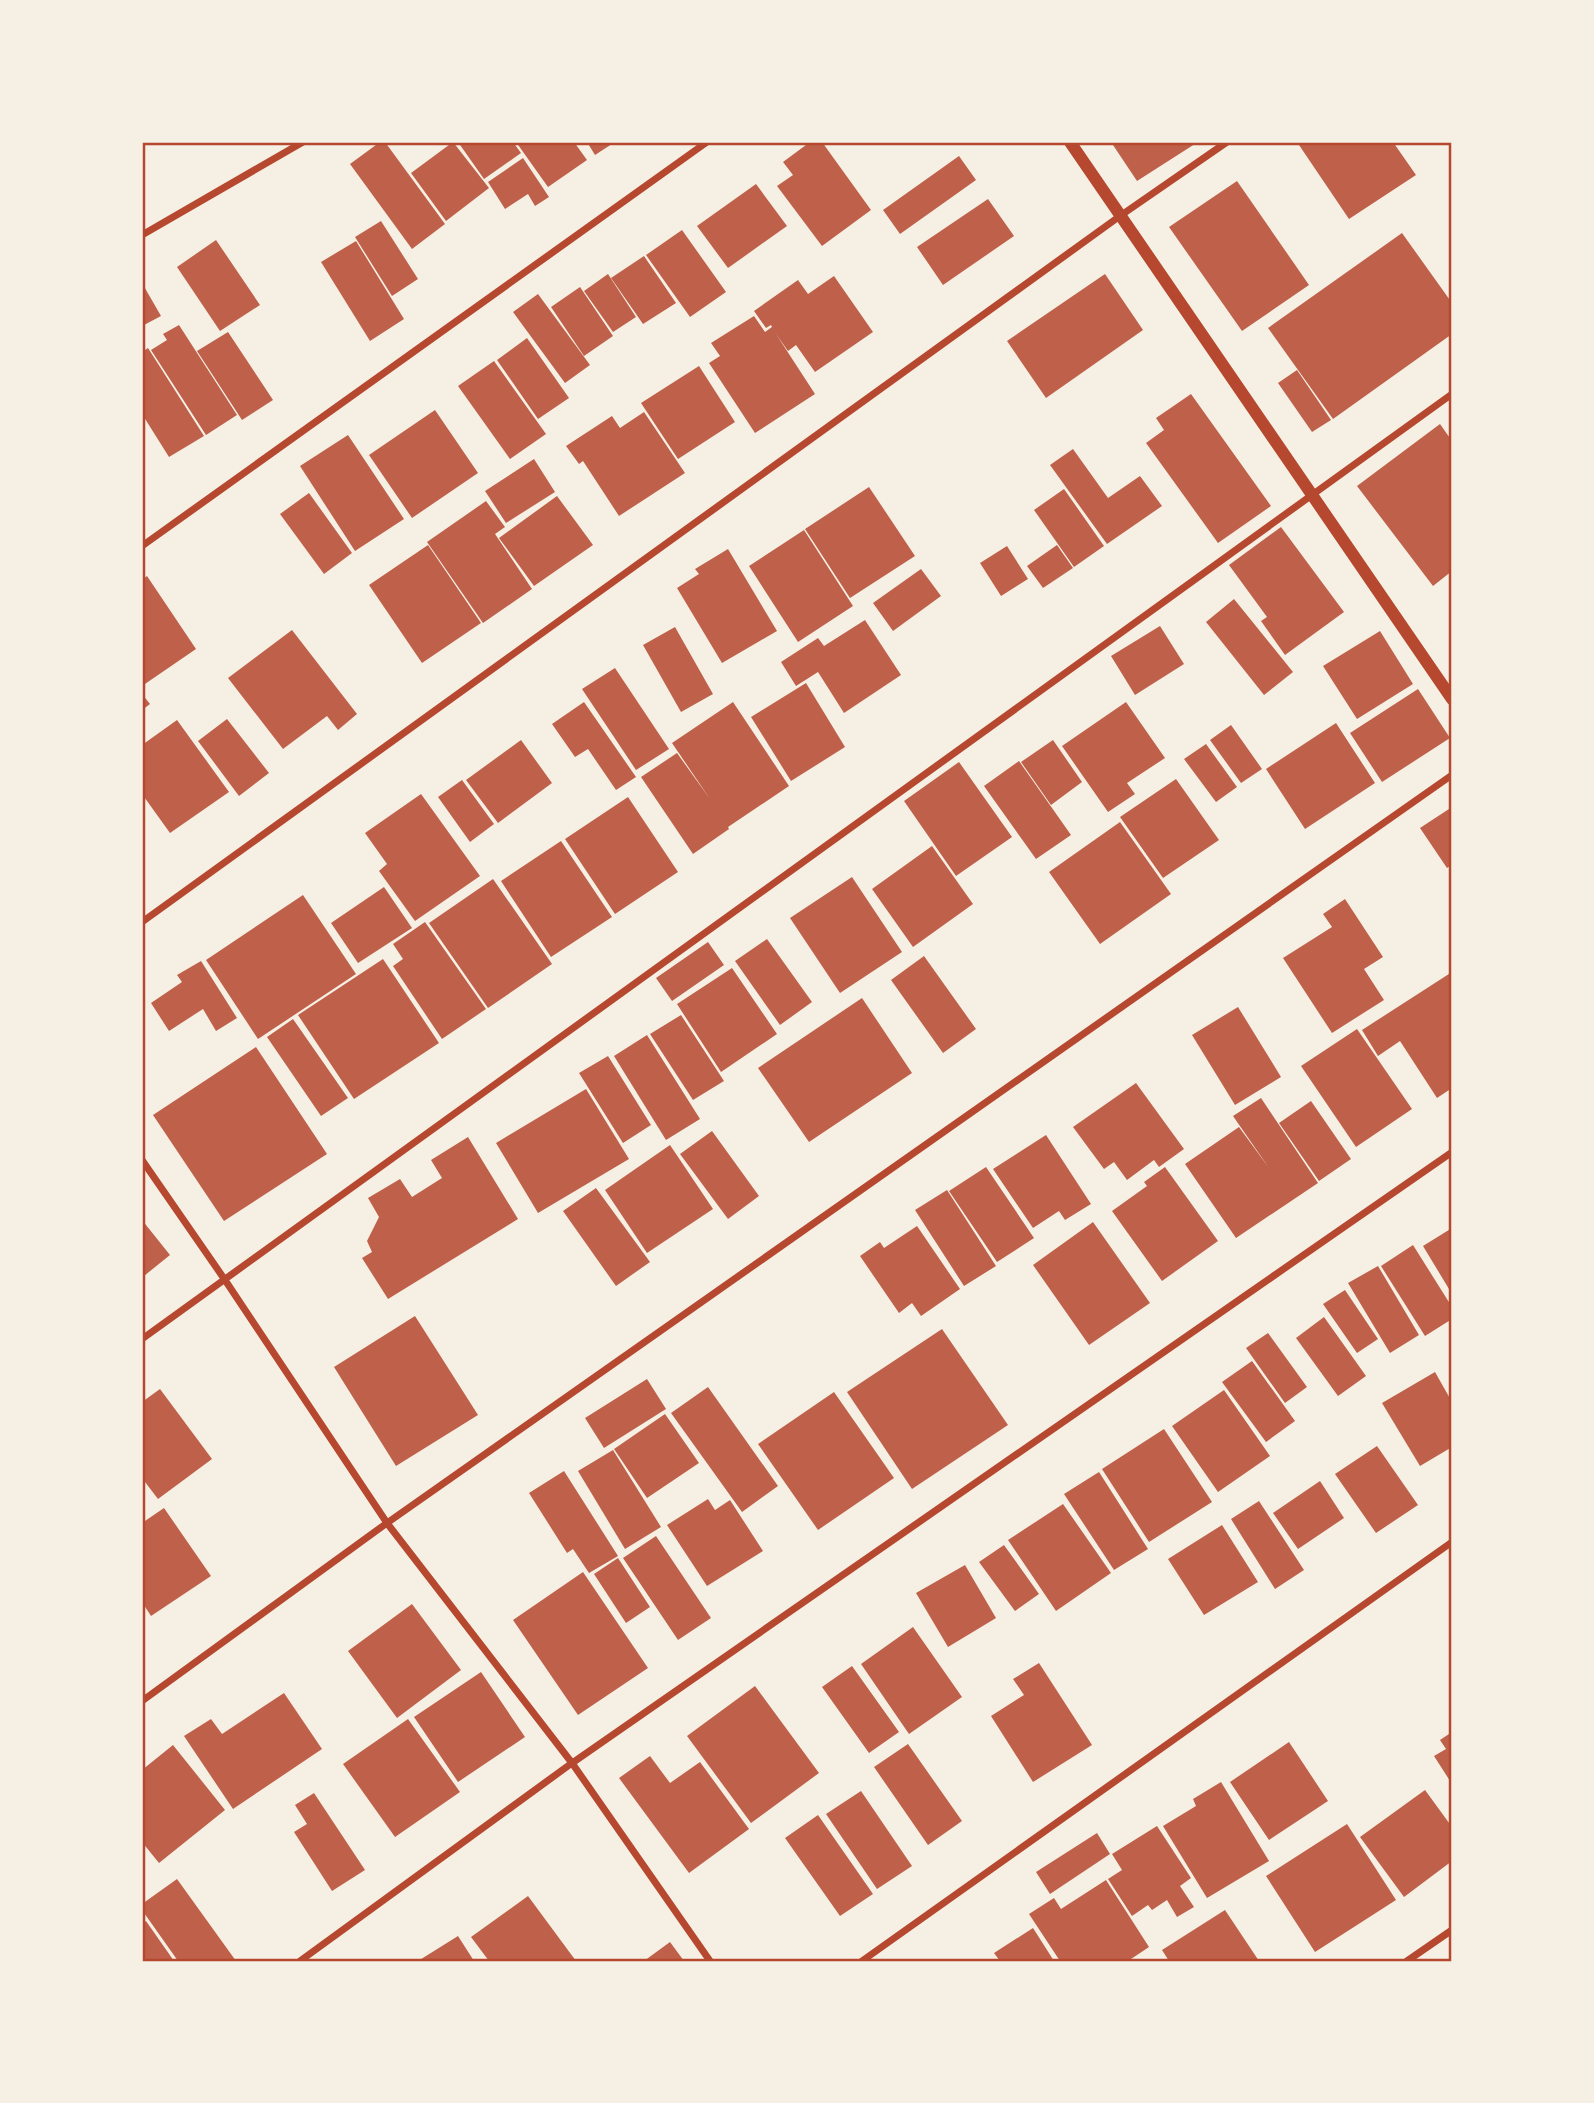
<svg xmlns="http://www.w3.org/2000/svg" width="1594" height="2103" font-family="Inter,sans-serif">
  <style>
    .building { fill: #bf614a }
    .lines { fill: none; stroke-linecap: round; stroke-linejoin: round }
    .minor { stroke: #b5482f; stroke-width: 7 }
    .tertiary { stroke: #b5482f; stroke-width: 12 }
    .neatline { fill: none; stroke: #b5482f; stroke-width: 2.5 }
  </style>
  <rect width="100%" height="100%" fill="#f6efe4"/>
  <path class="building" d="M380 142H385L445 224 412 249 350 164Z
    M453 142 489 188 446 221 411 173Z
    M458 142H513L521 153 484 179Z
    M516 142H574L587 160 548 187Z
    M587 142H615L595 155Z
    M810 142H822L871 210 822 246 777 186 793 175 783 162Z
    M1111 142H1198L1137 181Z
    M1297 142H1339L1341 144 1345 142H1393L1416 175 1349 219Z
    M959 156 976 180 900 234 883 210Z
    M523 158 549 197 535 206 528 194 505 209 488 182Z
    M1237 181 1309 285 1242 331 1169 227Z
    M756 184 787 226 728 268 697 226Z
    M988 199 1014 236 943 285 917 247Z
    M381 221 418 279 392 296 355 237Z
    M682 230 726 292 690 317 646 255Z
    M1402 233 1452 303V334L1333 419 1268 328Z
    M216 240 260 305 220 331 177 267Z
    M356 241 404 319 370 341 321 262Z
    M644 256 676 303 643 324 611 278Z
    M608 274 636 317 613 332 584 291Z
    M1105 274 1143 330 1046 398 1007 341Z
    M834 276 873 332 815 372 796 345 788 351 776 334 815 394 755 433 709 363 720 356 711 343 754 316 765 332 772 327 771 325 766 328 754 311 798 280 808 294Z
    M142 283 161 316 144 325 142 321Z
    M580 287 613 336 584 356 551 307Z
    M538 294 590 365 565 383 513 312Z
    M179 325 237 415 206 435 151 350 167 340 163 334Z
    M228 332 273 400 242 420 197 351Z
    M527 338 569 398 538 419 497 360Z
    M148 348 204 436 169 457 142 414V352Z
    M494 361 546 434 510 459 458 386Z
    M699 366 735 422 678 459 641 403Z
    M1297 370 1331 420 1312 432 1278 383Z
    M1191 394 1271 506 1218 543 1146 443 1164 430 1156 418Z
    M435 410 478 473 412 518 369 455Z
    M644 412 685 473 619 516 583 461 579 464 566 446 612 416 620 428Z
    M1440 424 1452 441V571L1433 586 1357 486Z
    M348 435 404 519 355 551 300 466Z
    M1073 449 1108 498 1140 476 1162 506 1107 544 1050 465Z
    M534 459 555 492 506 523 485 491Z
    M869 487 915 556 850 598 805 529Z
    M1064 489 1104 546 1074 567 1034 510Z
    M309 493 352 553 324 574 280 514Z
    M557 496 593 545 534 586 499 538Z
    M486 501 505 527 495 534 532 589 483 623 427 542Z
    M1281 527 1344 612 1285 655 1261 621 1267 617 1229 565Z
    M804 530 853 606 798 642 749 566Z
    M428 545 481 623 422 663 369 585Z
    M1057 545 1073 568 1043 588 1027 566Z
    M1007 546 1028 579 1001 596 980 563Z
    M728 549 777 631 722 663 677 588 699 574 695 569Z
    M921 569 941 596 893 631 873 603Z
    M147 576 196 649 142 686V580Z
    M1234 599 1293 672 1264 695 1206 622Z
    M865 620 901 675 844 713 818 672 796 686 781 662 818 638 824 646Z
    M1160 626 1184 664 1135 695 1111 656Z
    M675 627 713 694 681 712 643 645Z
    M292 630 357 714 338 730 327 716 283 749 228 678Z
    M1380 631 1413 684 1357 719 1323 666Z
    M615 668 669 749 636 770 582 689Z
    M806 683 845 747 791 781 751 717Z
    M1418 689 1450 738 1382 782 1350 733Z
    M142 694 150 704 142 710Z
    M584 702 636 777 616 790 588 749 575 757 552 724Z
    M733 702 789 786 728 827 729 829 693 854 641 777 677 753 710 799 672 743Z
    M1126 702 1165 758 1127 783 1135 794 1108 812 1062 746Z
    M227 719 269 773 239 796 198 741Z
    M177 720 229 792 170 833 142 794V745Z
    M1336 723 1375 783 1305 829 1266 769Z
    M1231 725 1262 769 1241 783 1210 740Z
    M521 740 552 783 498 823 466 780Z
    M1053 740 1082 782 1051 805 1021 762Z
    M1206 744 1237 787 1216 802 1184 759Z
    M1019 761 1071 835 1036 859 984 786Z
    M959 762 1012 837 956 876 904 801Z
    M1176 779 1219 840 1163 878 1120 817Z
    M462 780 494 824 470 842 438 797Z
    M421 794 480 876 415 921 379 871 387 864 365 833Z
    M628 797 678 872 615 914 565 839Z
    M1452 807V865L1447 868 1420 828Z
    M1120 822 1171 894 1100 944 1049 872Z
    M561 841 612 917 551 957 501 881Z
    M932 846 973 904 913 947 872 889Z
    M852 877 902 952 840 993 790 918Z
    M493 879 552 964 488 1008 429 923Z
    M384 887 412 928 358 963 331 923Z
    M303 895 356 974 258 1039 206 960Z
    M1345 899 1383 957 1364 969 1384 1000 1332 1033 1283 958 1332 927 1323 914Z
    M425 922 486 1009 442 1039 393 966 403 959 393 944Z
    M767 939 812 1002 780 1025 735 961Z
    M708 942 724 965 672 1001 656 978Z
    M924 956 976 1029 943 1053 891 980Z
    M383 959 439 1043 354 1099 298 1015Z
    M201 961 237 1018 216 1031 203 1009 169 1031 151 1003 182 982 177 975Z
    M732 968 777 1034 721 1072 677 1004Z
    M1452 972V1088L1437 1098 1400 1041 1378 1056 1362 1030Z
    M862 998 912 1073 809 1142 758 1068Z
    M1238 1007 1281 1077 1235 1105 1192 1035Z
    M681 1015 724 1081 693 1100 650 1034Z
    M293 1019 348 1098 321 1116 267 1037Z
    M1357 1029 1412 1109 1356 1147 1301 1066Z
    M647 1035 700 1119 666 1140 614 1056Z
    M256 1047 327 1154 224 1221 153 1115Z
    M608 1056 651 1125 623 1143 579 1073Z
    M1136 1083 1184 1149 1159 1167 1154 1160 1127 1180 1114 1162 1104 1169 1073 1127Z
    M586 1089 629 1159 538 1213 496 1143Z
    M1261 1098 1318 1183 1236 1238 1185 1164 1239 1127 1269 1168 1233 1116Z
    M1311 1101 1351 1159 1319 1181 1279 1123Z
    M712 1131 759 1196 728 1219 680 1154Z
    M1046 1135 1091 1204 1065 1220 1059 1211 1033 1228 993 1169Z
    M468 1137 518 1219 388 1299 362 1258 372 1252 367 1241 379 1217 368 1198 400 1179 412 1197 442 1178 431 1160Z
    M670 1145 713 1209 647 1253 605 1190Z
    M986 1167 1034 1238 997 1262 949 1191Z
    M1165 1167 1218 1241 1162 1281 1112 1211 1147 1186 1144 1182Z
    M596 1188 650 1262 616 1286 563 1211Z
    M947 1190 996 1266 964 1286 915 1210Z
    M142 1220 170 1255 144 1276 142 1273Z
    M1093 1222 1150 1303 1089 1345 1033 1265Z
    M917 1226 960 1289 921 1316 912 1303 899 1313 860 1256 880 1242 884 1248Z
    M1452 1228V1294L1423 1246Z
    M1413 1245 1452 1307V1319L1425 1336 1381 1266Z
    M1378 1266 1419 1335 1390 1353 1348 1283Z
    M1345 1290 1378 1339 1357 1353 1323 1304Z
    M415 1316 478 1415 396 1466 334 1367Z
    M1324 1317 1366 1376 1338 1396 1296 1338Z
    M942 1329 1008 1425 912 1489 847 1392Z
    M1268 1333 1307 1387 1285 1403 1246 1348Z
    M1252 1361 1295 1421 1266 1442 1222 1382Z
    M1435 1372 1452 1402V1447L1420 1466 1382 1403Z
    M647 1379 666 1409 604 1448 585 1418Z
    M708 1387 778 1486 742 1512 671 1413Z
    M160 1389 212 1459 158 1499 142 1478V1402Z
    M1224 1390 1270 1456 1218 1492 1172 1426Z
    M834 1392 894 1478 818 1530 758 1444Z
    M665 1414 699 1463 647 1498 614 1449Z
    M1164 1429 1212 1502 1149 1542 1102 1469Z
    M1377 1446 1418 1505 1376 1533 1335 1474Z
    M613 1450 661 1527 625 1549 578 1471Z
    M564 1471 618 1556 589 1573 573 1549 567 1553 529 1493Z
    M1099 1472 1148 1549 1114 1570 1064 1494Z
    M1320 1481 1344 1518 1298 1549 1273 1513Z
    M708 1499 715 1510 730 1500 763 1551 707 1586 667 1525Z
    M1259 1501 1304 1570 1275 1589 1231 1519Z
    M1063 1504 1111 1573 1056 1611 1008 1540Z
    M164 1508 211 1576 151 1616 142 1602V1523Z
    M1222 1525 1258 1582 1204 1615 1168 1559Z
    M656 1536 711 1618 678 1640 623 1558Z
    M1004 1545 1039 1594 1015 1611 979 1562Z
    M618 1558 650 1607 626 1623 594 1574Z
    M965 1565 996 1618 948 1647 916 1593Z
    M583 1572 648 1668 578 1715 513 1620Z
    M412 1604 461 1670 397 1718 348 1651Z
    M913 1627 962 1697 909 1734 861 1664Z
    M1039 1663 1092 1745 1033 1782 991 1716 1024 1695 1013 1679Z
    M852 1666 899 1732 869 1753 822 1687Z
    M481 1672 525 1737 458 1782 414 1717Z
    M755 1686 819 1773 751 1823 687 1736Z
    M284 1693 322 1749 233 1809 184 1736 211 1719 222 1734Z
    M408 1719 460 1792 395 1837 343 1764Z
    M1452 1732V1784L1434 1756 1446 1749 1440 1740Z
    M1289 1742 1328 1801 1269 1840 1230 1782Z
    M908 1744 962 1821 928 1845 874 1767Z
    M173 1745 225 1810 159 1863 142 1842V1770Z
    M650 1756 670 1783 700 1762 749 1829 689 1873 619 1778Z
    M1221 1782 1269 1861 1207 1898 1163 1826 1196 1806 1193 1799Z
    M1425 1790 1452 1827V1861L1404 1897 1360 1837Z
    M861 1791 912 1866 877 1889 826 1814Z
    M314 1793 365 1870 332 1891 294 1832 307 1824 295 1805Z
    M818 1815 873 1894 840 1916 785 1838Z
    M1347 1824 1396 1900 1315 1952 1266 1876Z
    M1157 1826 1191 1878 1180 1886 1194 1907 1177 1917 1167 1900 1152 1910 1148 1905 1132 1916 1108 1879 1122 1870 1112 1854Z
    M1097 1833 1110 1854 1050 1894 1036 1872Z
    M177 1879 236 1961H178L142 1910V1904Z
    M1106 1880 1149 1947 1128 1961H1060L1029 1914 1054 1898 1061 1909Z
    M528 1896 576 1961H489L471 1937Z
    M1225 1910 1259 1961H1169L1162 1950Z
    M146 1921 174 1961H142V1924Z
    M1033 1928 1054 1961H1000L994 1953Z
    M458 1936 474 1961H418Z
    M670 1942 684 1961H644Z"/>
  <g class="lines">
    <path class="minor" d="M142 235 303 142
      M142 546 707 142
      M142 922 1120 216 1227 142
      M142 1160 225 1280 387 1523 572 1763 710 1961
      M142 1339 1452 394
      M142 1701 387 1523 1452 775
      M300 1961 572 1763 1452 1152
      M862 1961 1452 1542
      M1407 1961 1452 1930"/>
    <path class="tertiary" d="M1070 142 1452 699"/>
  </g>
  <rect width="1594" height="2103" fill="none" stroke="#f6efe4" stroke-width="287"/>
  <rect x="144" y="144" width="1306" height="1816" class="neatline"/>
</svg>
